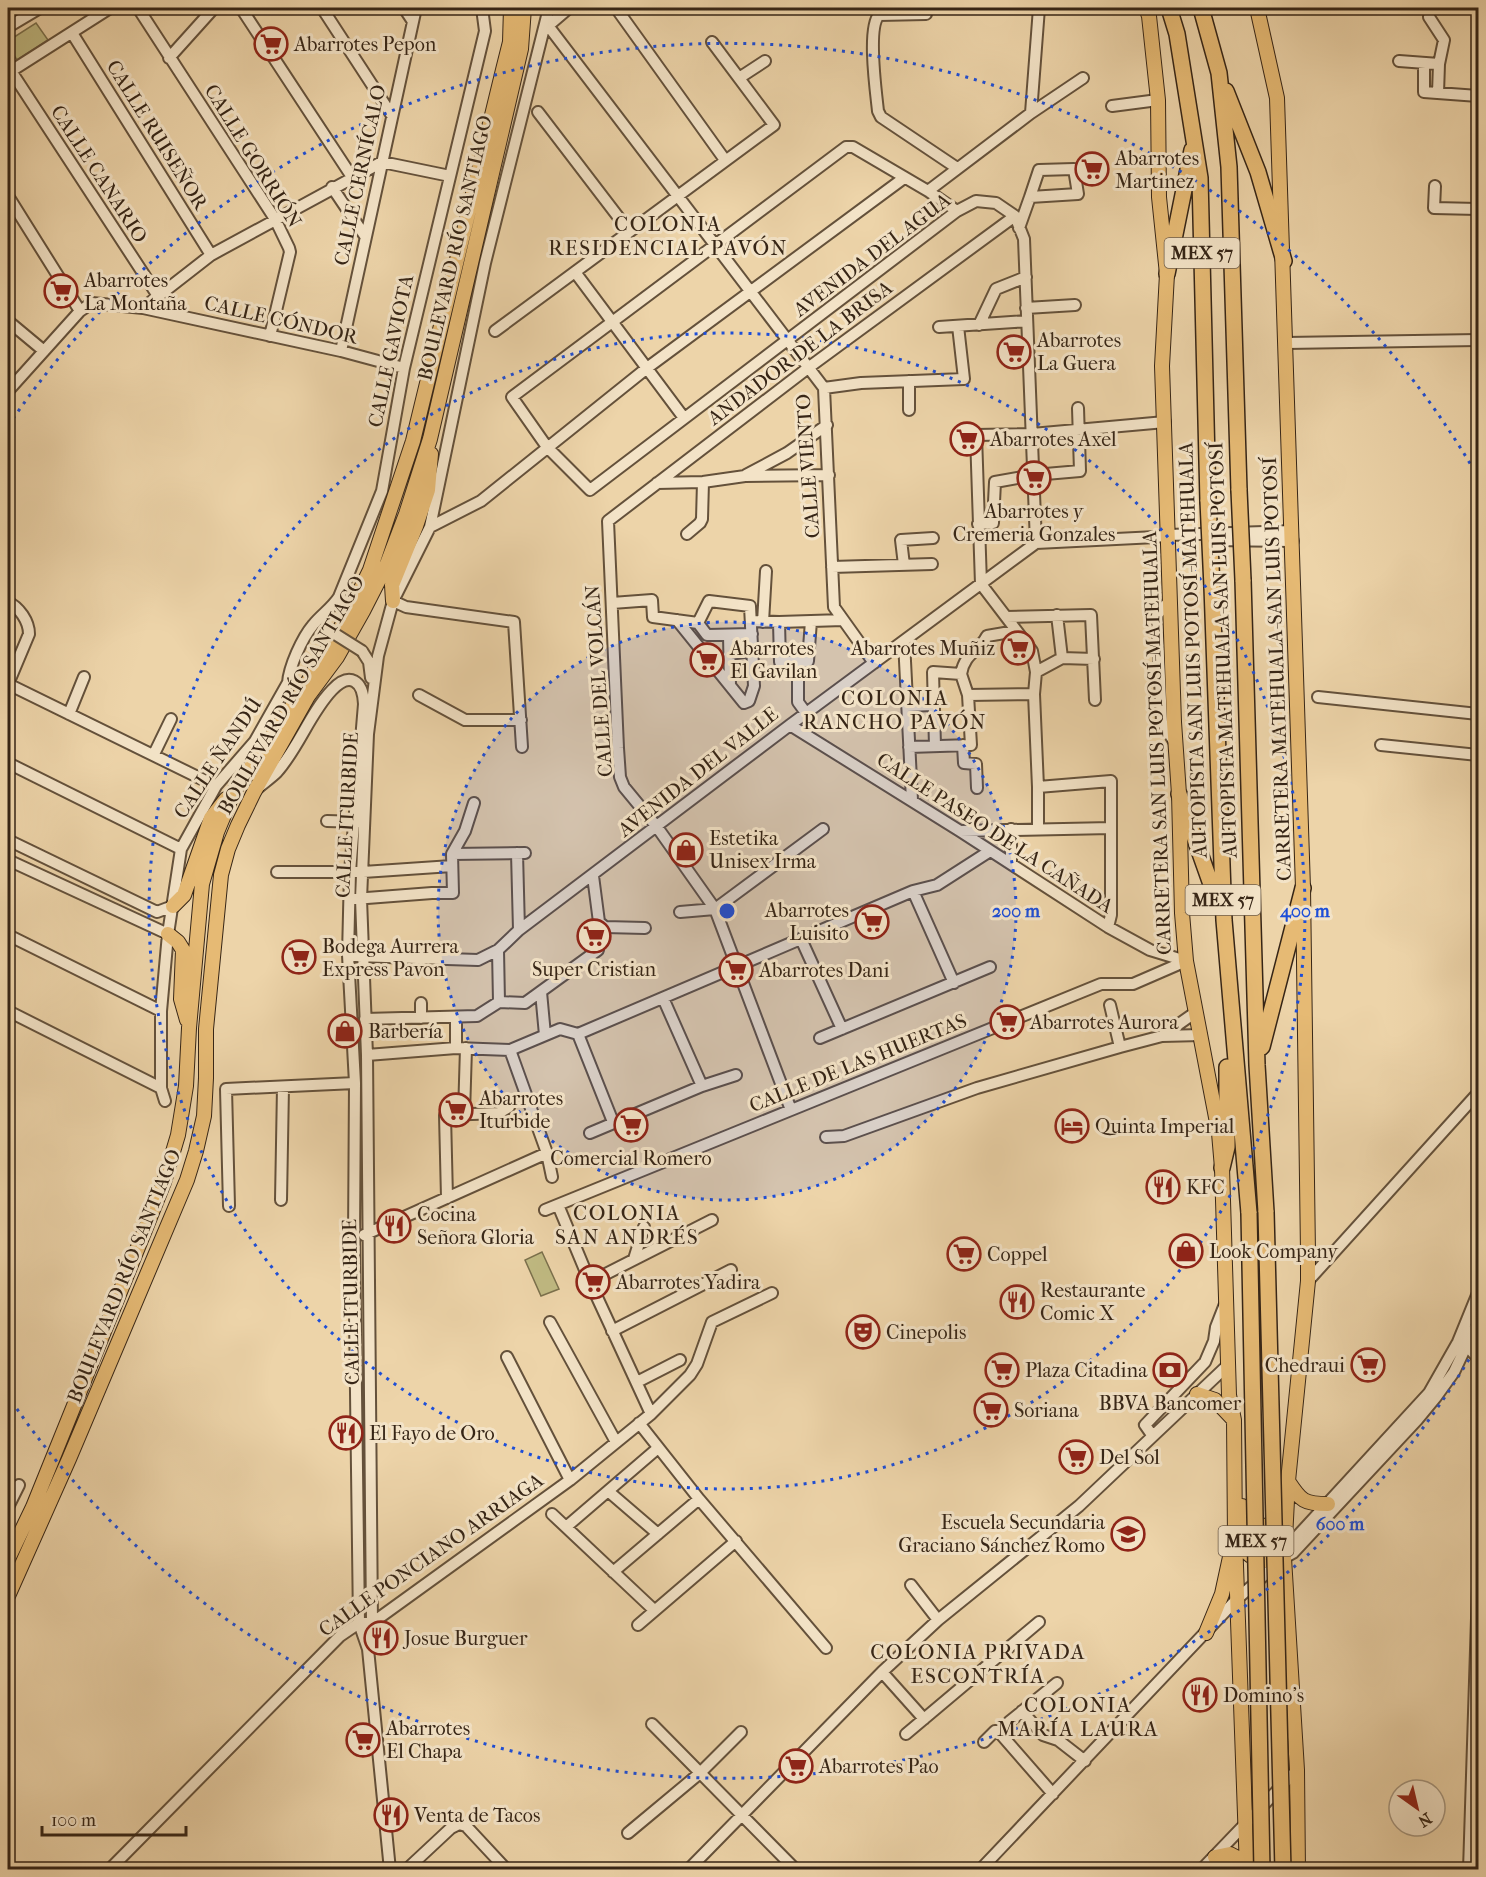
<svg xmlns="http://www.w3.org/2000/svg" width="1486" height="1877" font-family="'IM FELL French Canon',serif">
  <style>
    .green { fill: #c0ba82; stroke: #7b704c; stroke-width: 1.5 }
    .lines { fill: none; stroke-linecap: round; stroke-linejoin: round }
    .minor-casing { stroke: #64513b; stroke-width: 14 }
    .major-casing { stroke: #362516; stroke-width: 16 }
    .highway-casing { stroke: #362516; stroke-width: 18 }
    .minor { stroke: #f3e3c7; stroke-width: 10 }
    .major { stroke: #e6ba74; stroke-width: 14 }
    .highway { stroke: #e6ba74; stroke-width: 15 }
    .minor-bridge-casing { stroke: #64513b; stroke-width: 14; stroke-linecap: butt }
    .highway-bridge-casing { stroke: #362516; stroke-width: 18; stroke-linecap: butt }
    .minor-bridge { stroke: #f3e3c7; stroke-width: 10 }
    .highway-bridge { stroke: #e6ba74; stroke-width: 15 }
    .ring { fill: none; stroke: #1d4ed8; stroke-width: 3; stroke-dasharray: 3 6 }
    .labels { text-anchor: middle; dominant-baseline: central; stroke-width: 6; stroke-linejoin: round; paint-order: stroke }
    .shield { fill: #f3e3c7; stroke: #6f5e4b; stroke-width: 1.5 }
    .shield-label { font-size: 18px; font-weight: bold; fill: #362516 }
    .poi-label { font-size: 20px; fill: #362516; stroke: #f3e3c7; text-anchor: start }
    .street-label { font-size: 20px; fill: #362516; stroke: #f3e3c7 }
    .neighbourhood-label { font-size: 21px; letter-spacing: 1.5px; fill: #362516; stroke: #f3e3c7 }
    .centre { fill: #1d4ed8; stroke: #f3e3c7; stroke-width: 3 }
    .ring-label { font-size: 18px; text-anchor: middle; font-weight: bold; fill: #1d4ed8; stroke: #f3e3c7; stroke-width: 6; stroke-linejoin: round; paint-order: stroke }
  </style>
  <rect width="100%" height="100%" fill="#edd4a9"/>
  <filter id="stains"><feTurbulence type="fractalNoise" baseFrequency=".00333" numOctaves="4"/><feColorMatrix values="0 0 0 0 .2 0 0 0 0 .09 0 0 0 0 .02 0 0 0 .5 -.17"/></filter>
  <radialGradient id="worn" r=".72"><stop offset=".6" stop-color="#630" stop-opacity="0"/><stop offset="1" stop-color="#630" stop-opacity=".3"/></radialGradient>
  <path class="green" d="M36 23 48 40 17 60 8 46V41Z
    M542 1252 559 1289 541 1296 525 1260Z"/>
  <g class="lines">
    <g class="minor-casing">
      <path id="minor" d="M138 8 275 219 289 248 290 252 270 336
        M241 8 352 177
        M322 8 391 114
        M404 8 412 20
        M616 8 725 160
        M926 14 879 15C867 28 876 92 878 111L881 117 957 168
        M1429 17 1444 40 1439 64
        M546 23 824 388 834 607 874 663
        M548 26 569 8
        M8 27 40 8
        M72 33 211 255
        M169 58 214 8
        M1399 61 1439 64 1438 93
        M1424 63V92L1478 96
        M11 71 158 296
        M8 73 110 8
        M739 78 765 61
        M1112 106 1158 100
        M538 112 629 231
        M1031 113 1039 8
        M1435 186 1434 208 1478 209
        M332 187 365 236
        M928 191 1031 113 1083 78
        M8 196 80 311
        M957 211 928 191 853 147H846L512 397 547 447 590 490 957 211 976 201 996 203 1015 216 1024 239 1036 543
        M1019 228 1030 197 1078 194 1074 169 1039 170 1030 197
        M575 272 684 418
        M143 308 211 255 382 162 450 176
        M1026 308 1075 305
        M8 321 44 351
        M979 325 996 289 1026 277
        M939 327 1027 321
        M495 331 774 125 712 42
        M1286 343 1478 340
        M341 351 416 8
        M909 381V410
        M824 388 861 383 964 379 958 326
        M8 391 80 311 92 303 143 308 341 351 404 368
        M746 475 787 453 827 425
        M657 483 703 482 745 476 829 475
        M978 524 993 523 995 482 1034 475 1080 471 1078 408
        M430 527 481 501 647 368 904 178
        M687 534 700 523 702 519 703 482
        M1210 540 1293 541
        M904 565 901 540 933 538
        M832 567 932 564
        M1170 600 1157 615 1162 722 1175 743
        M393 601 406 607 514 622 522 747
        M8 602C19 607 29 621 29 634L8 684
        M612 603 652 600 653 617 698 623
        M1057 615 1062 658
        M1006 617 1091 615 1095 700
        M677 620 744 703 749 701 754 686 750 606 709 601 698 623
        M752 621 779 622 843 620
        M763 622 766 571
        M779 622 780 662 808 661 811 621
        M698 623 707 635 752 634
        M729 635 730 685
        M904 641 912 800
        M362 651 369 662 371 678
        M729 654 751 651
        M798 661V702L806 713
        M1036 672 1062 658 1094 659
        M961 674C965 652 979 652 987 636L1016 631
        M288 683C289 667 302 638 313 625 321 615 332 608 339 597L382 491 404 368 485 31 482 8
        M8 684 216 786
        M419 695 465 720H521
        M1318 697 1478 714
        M907 706 933 705
        M69 714 84 677
        M790 725 960 831 1108 927 1150 950 1186 961
        M963 745 964 763 976 764 977 788
        M1381 745 1478 755
        M935 746 933 672 961 674 968 695 1034 694
        M909 747 971 745 968 695
        M154 754 171 719
        M8 763 181 849
        M259 787C265 782 272 777 277 772 299 747 310 713 332 690 350 671 363 681 364 704L350 872 348 955 355 1083 354 1239 359 1623 368 1649 390 1870
        M1038 787 1111 781V915L1108 927
        M327 821 360 822
        M1038 828V787L1034 694 1036 672 1032 651 981 584 976 435 1032 434 1165 422
        M960 831 1111 828
        M8 840 157 912 173 906
        M517 853 519 930
        M452 854 525 853
        M8 860 168 934
        M1011 864V829
        M277 872H363L452 866
        M593 876 599 922 605 927 645 928
        M913 891 954 983
        M354 899 432 893H453L452 854 465 831 474 803
        M680 912 715 909 823 829
        M8 935 161 1011
        M801 939 842 1029
        M498 950 499 1002
        M355 956 478 960 498 950 519 930 790 725 1036 543 1156 537 1168 535 1292 531
        M541 992 545 1035
        M663 998 702 1086
        M1110 1005 1120 1047
        M8 1011 161 1088
        M456 1017V1048
        M421 1018V1003
        M365 1019 477 1016 499 1002 525 1003 598 950
        M578 1034 613 1122
        M1162 1036 1196 1012
        M820 1038 990 967
        M510 1050 547 1153 552 1177
        M367 1055 456 1048 510 1050 560 1029 578 1034 913 891 937 885 990 851
        M165 1101 161 1088V1011L168 934 181 849 216 786 255 741 290 679
        M791 1110 715 909 657 827 624 787 620 777 618 748 608 521 808 368 1015 216
        M464 1114 466 1048
        M590 1133 702 1086 736 1075
        M826 1137 844 1136 977 1088 1120 1047 1162 1036 1201 1035
        M447 1198 445 1115 499 1113 509 1107
        M281 1200 283 1087
        M558 1205 590 1282 651 1414
        M229 1206 226 1089 355 1083
        M545 1210 1101 984H1133L1186 961
        M364 1235 547 1153
        M634 1259 644 1227
        M1308 1281 1478 1093
        M590 1282 712 1220
        M550 1322 616 1442
        M612 1331 731 1270
        M1467 1346 1478 1358
        M507 1357 570 1480
        M637 1382 680 1360
        M639 1423 699 1499 826 1648
        M1152 1435 1145 1425 1205 1362 1214 1341 1216 1327 1225 1304
        M608 1491 658 1534
        M8 1507 19 1485
        M552 1514 654 1610
        M566 1527 658 1448
        M1285 1555 1292 1542 1429 1393 1458 1342 1478 1293
        M613 1572 699 1499
        M911 1585 938 1620
        M638 1625 736 1541
        M368 1649 372 1623 367 1055 361 899 368 734 378 656 393 601 430 527 485 263 549 8
        M882 1672 924 1719
        M1022 1711 1043 1735 1058 1740 1085 1761
        M1009 1722 1057 1683
        M652 1724 796 1870
        M906 1734 1039 1622
        M984 1742 995 1731H998L1053 1794
        M628 1833 700 1773 741 1732
        M109 1870 340 1636 359 1623H372L570 1480 651 1414 690 1375 697 1364 712 1322 772 1293
        M406 1870 451 1828 459 1824 466 1826 507 1870
        M688 1870 882 1672 938 1620 1079 1506 1228 1365
        M980 1870 1237 1599 1284 1558 1293 1553 1417 1420 1436 1397 1454 1372 1478 1321
        M1201 1870 1297 1770
        M1469 1870 1478 1587"/>
    </g>
    <g class="major-casing">
      <path id="major" d="M1146 8 1149 16 1158 100 1159 197 1167 274 1162 366 1174 722 1179 794 1182 913 1186 961 1219 1133 1222 1168 1229 1395 1234 1420 1235 1538 1247 1870
        M1257 8 1277 98 1303 888 1308 1253V1281L1288 1481 1284 1558 1297 1770 1298 1870
        M393 601 392 585 416 526 428 490 431 454
        M173 906 184 895 211 818 226 799
        M168 934 178 942 183 950 181 999 187 1020
        M1197 1394 1215 1400 1233 1419
        M1288 1481C1301 1501 1304 1504 1328 1504
        M1242 1506V1521C1253 1535 1272 1526 1280 1514
        M1235 1538C1251 1560 1256 1564 1284 1558
        M8 1559 33 1507 145 1230 164 1182 178 1135 186 1086 189 1028 202 884 217 832 234 791 298 698 347 617 370 570 413 441 503 70 510 42 511 8
        M8 1596 69 1459 187 1180 196 1151 204 1116 206 1078V1029L221 875 228 849 238 825 254 792 308 696 337 657 363 611 387 564 406 514 430 439 521 49 524 8
        M1206 1633 1222 1594 1230 1557
        M1215 1857 1230 1854 1247 1863"/>
    </g>
    <g class="highway-casing">
      <path id="highway" d="M1169 8 1177 34 1200 178 1208 501
        M1201 8 1219 73 1229 167 1239 490
        M1226 91 1258 172 1284 261
        M1167 274 1192 150
        M1243 580 1257 1065 1266 1212
        M1212 587 1224 920 1249 1213
        M1179 794 1218 904
        M1262 1047 1303 888
        M1222 1168 1227 1147V1067"/>
    </g>
    <use href="#minor" class="minor"/>
    <use href="#major" class="major"/>
    <use href="#highway" class="highway"/>
    <g class="minor-bridge-casing">
      <path id="minor-bridge" d="M327 629 362 651"/>
    </g>
    <g class="highway-bridge-casing">
      <path id="highway-bridge" d="M1239 490 1243 580
        M1208 501 1212 587
        M1266 1212 1283 1870
        M1249 1213 1262 1870"/>
    </g>
    <use href="#minor-bridge" class="minor-bridge"/>
    <use href="#highway-bridge" class="highway-bridge"/>
  </g>
  <circle cx="727" cy="911" r="289" fill="#1d4ed8" fill-opacity=".12"/>
  <g class="ring">
    <circle cx="727" cy="911" r="289"/>
    <circle cx="727" cy="911" r="578"/>
    <path d="M1478 1344A867 867 0 0 1 8 1396M8 426A867 867 0 0 1 1478 477"/>
  </g>
  <defs>
    <g id="supermarket-ring" transform="scale(1.725)"><circle r="9.5" fill="#f3e3c7" stroke="#8f2418" stroke-width="1.5"/><path d="M-6-5.5h2.5l.6 2H6L4.5 2H-2.5L-4.4-4H-6ZM-1.5 3.2a1.3 1.3 0 1 0 .1 0ZM3 3.2a1.3 1.3 0 1 0 .1 0Z" fill="#8f2418"/></g>
    <g id="shop-ring" transform="scale(1.725)"><circle r="9.5" fill="#f3e3c7" stroke="#8f2418" stroke-width="1.5"/><path d="M-5-2.5h2.3a2.7 3.5 0 0 1 5.4 0H5L5.5 6h-11ZM-1.5-2.5h3a1.5 2.3 0 0 0-3 0Z" fill="#8f2418"/></g>
    <g id="hotel-ring" transform="scale(1.725)"><circle r="9.5" fill="#f3e3c7" stroke="#8f2418" stroke-width="1.5"/><path d="M-6-4.5h1.5V1H6V5H4.5V3h-9V5H-6ZM-4 0a1.8 1.8 0 1 1 3.6 0ZM.5 0V-2.5h3Q6-2.5 6 0Z" fill="#8f2418"/></g>
    <g id="restaurant-ring" transform="scale(1.725)"><circle r="9.5" fill="#f3e3c7" stroke="#8f2418" stroke-width="1.5"/><path d="M-5-6h1v4h1v-4h1v4h1v-4h1v5L-1.5 .5V6h-2V.5L-5-1ZM5-6V6H3V1.5H1.5Q1.5-4 5-6Z" fill="#8f2418"/></g>
    <g id="theatre-ring" transform="scale(1.725)"><circle r="9.5" fill="#f3e3c7" stroke="#8f2418" stroke-width="1.5"/><path d="M-5-5.5Q0-4 5-5.5V0Q5 5 0 6Q-5 5-5 0ZM-3.3-2.5H-1v1.5H-3.3ZM1-2.5H3.3v1.5H1ZM-2.8 1Q0 5.5 2.8 1Z" fill="#8f2418"/></g>
    <g id="bank-ring" transform="scale(1.725)"><circle r="9.5" fill="#f3e3c7" stroke="#8f2418" stroke-width="1.5"/><path d="M-6-4H6V4H-6ZM0-2.3a2.3 2.3 0 1 0 0 4.6a2.3 2.3 0 1 0 0-4.6Z" fill="#8f2418"/></g>
    <g id="school-ring" transform="scale(1.725)"><circle r="9.5" fill="#f3e3c7" stroke="#8f2418" stroke-width="1.5"/><path d="M0-5L7-2L0 1L-7-2ZM-4 1L0 2.5L4 1V4Q0 6-4 4Z" fill="#8f2418"/></g>
  </defs>
  <g fill-rule="evenodd">
    <use href="#supermarket-ring" x="271" y="44"/>
    <use href="#supermarket-ring" x="1092" y="169"/>
    <use href="#supermarket-ring" x="61" y="291"/>
    <use href="#supermarket-ring" x="1014" y="352"/>
    <use href="#supermarket-ring" x="967" y="439"/>
    <use href="#supermarket-ring" x="1034" y="478"/>
    <use href="#supermarket-ring" x="1018" y="648"/>
    <use href="#supermarket-ring" x="707" y="660"/>
    <use href="#shop-ring" x="686" y="850"/>
    <use href="#supermarket-ring" x="872" y="922"/>
    <use href="#supermarket-ring" x="594" y="936"/>
    <use href="#supermarket-ring" x="299" y="957"/>
    <use href="#supermarket-ring" x="736" y="970"/>
    <use href="#supermarket-ring" x="1007" y="1022"/>
    <use href="#shop-ring" x="345" y="1031"/>
    <use href="#supermarket-ring" x="456" y="1110"/>
    <use href="#supermarket-ring" x="631" y="1125"/>
    <use href="#hotel-ring" x="1072" y="1126"/>
    <use href="#restaurant-ring" x="1163" y="1187"/>
    <use href="#restaurant-ring" x="394" y="1226"/>
    <use href="#shop-ring" x="1186" y="1251"/>
    <use href="#supermarket-ring" x="964" y="1254"/>
    <use href="#supermarket-ring" x="593" y="1282"/>
    <use href="#restaurant-ring" x="1017" y="1302"/>
    <use href="#theatre-ring" x="863" y="1332"/>
    <use href="#supermarket-ring" x="1368" y="1365"/>
    <use href="#supermarket-ring" x="1002" y="1370"/>
    <use href="#bank-ring" x="1170" y="1370"/>
    <use href="#supermarket-ring" x="991" y="1410"/>
    <use href="#restaurant-ring" x="346" y="1433"/>
    <use href="#supermarket-ring" x="1076" y="1457"/>
    <use href="#school-ring" x="1128" y="1534"/>
    <use href="#restaurant-ring" x="381" y="1638"/>
    <use href="#restaurant-ring" x="1200" y="1695"/>
    <use href="#supermarket-ring" x="363" y="1740"/>
    <use href="#supermarket-ring" x="796" y="1766"/>
    <use href="#restaurant-ring" x="391" y="1815"/>
  </g>
  <g class="labels">
    <g class="shield">
      <rect x="1164.5" y="238" width="75" height="30" rx="4.5"/>
      <rect x="1185.5" y="885" width="75" height="30" rx="4.5"/>
      <rect x="1218.5" y="1526" width="75" height="30" rx="4.5"/>
    </g>
    <g class="shield-label">
      <text x="1202" y="253">MEX 57</text>
      <text x="1223" y="900">MEX 57</text>
      <text x="1256" y="1541">MEX 57</text>
    </g>
    <g class="poi-label">
      <text x="294" y="44">Abarrotes Pepon</text>
      <text x="1115" y="158">Abarrotes<tspan x="1115" dy="23">Martinez</tspan></text>
      <text x="84" y="280">Abarrotes<tspan x="84" dy="23">La Montaña</tspan></text>
      <text x="1037" y="340">Abarrotes<tspan x="1037" dy="23">La Guera</tspan></text>
      <text x="990" y="439">Abarrotes Axel</text>
      <text x="1034" y="511" text-anchor="middle">Abarrotes y<tspan x="1034" dy="23">Cremeria Gonzales</tspan></text>
      <text x="730" y="648">Abarrotes<tspan x="730" dy="23">El Gavilan</tspan></text>
      <text x="995" y="648" text-anchor="end">Abarrotes Muñiz</text>
      <text x="709" y="838">Estetika<tspan x="709" dy="23">Unisex Irma</tspan></text>
      <text x="849" y="910" text-anchor="end">Abarrotes<tspan x="849" dy="23">Luisito</tspan></text>
      <text x="322" y="946">Bodega Aurrera<tspan x="322" dy="23">Express Pavon</tspan></text>
      <text x="594" y="969" text-anchor="middle">Super Cristian</text>
      <text x="759" y="970">Abarrotes Dani</text>
      <text x="1030" y="1022">Abarrotes Aurora</text>
      <text x="368" y="1031">Barbería</text>
      <text x="479" y="1098">Abarrotes<tspan x="479" dy="23">Iturbide</tspan></text>
      <text x="1095" y="1126">Quinta Imperial</text>
      <text x="631" y="1158" text-anchor="middle">Comercial Romero</text>
      <text x="1186" y="1187">KFC</text>
      <text x="417" y="1214">Cocina<tspan x="417" dy="23">Señora Gloria</tspan></text>
      <text x="1209" y="1251">Look Company</text>
      <text x="987" y="1254">Coppel</text>
      <text x="616" y="1282">Abarrotes Yadira</text>
      <text x="1040" y="1290">Restaurante<tspan x="1040" dy="23">Comic X</tspan></text>
      <text x="886" y="1332">Cinepolis</text>
      <text x="1345" y="1365" text-anchor="end">Chedraui</text>
      <text x="1025" y="1370">Plaza Citadina</text>
      <text x="1170" y="1403" text-anchor="middle">BBVA Bancomer</text>
      <text x="1014" y="1410">Soriana</text>
      <text x="369" y="1433">El Fayo de Oro</text>
      <text x="1099" y="1457">Del Sol</text>
      <text x="1105" y="1522" text-anchor="end">Escuela Secundaria<tspan x="1105" dy="23">Graciano Sánchez Romo</tspan></text>
      <text x="404" y="1638">Josue Burguer</text>
      <text x="1223" y="1695">Domino's</text>
      <text x="386" y="1728">Abarrotes<tspan x="386" dy="23">El Chapa</tspan></text>
      <text x="819" y="1766">Abarrotes Pao</text>
      <text x="414" y="1815">Venta de Tacos</text>
    </g>
    <g class="street-label">
      <text transform="translate(157 135) rotate(58)">CALLE RUISEÑOR</text>
      <text transform="translate(253 156) rotate(58)">CALLE GORRIÓN</text>
      <text transform="translate(99 174) rotate(57)">CALLE CANARIO</text>
      <text transform="translate(360 175) rotate(-78)">CALLE CERNÍCALO</text>
      <text transform="translate(455 248) rotate(-77)">BOULEVARD RÍO SANTIAGO</text>
      <text transform="translate(872 255) rotate(-37)">AVENIDA DEL AGUA</text>
      <text transform="translate(281 320) rotate(13)">CALLE CÓNDOR</text>
      <text transform="translate(391 351) rotate(-78)">CALLE GAVIOTA</text>
      <text transform="translate(800 353) rotate(-37)">ANDADOR DE LA BRISA</text>
      <text transform="translate(808 466) rotate(-94)">CALLE VIENTO</text>
      <text transform="translate(1193 650) rotate(-92)">AUTOPISTA SAN LUIS POTOSÍ-MATEHUALA</text>
      <text transform="translate(1223 650) rotate(-92)">AUTOPISTA MATEHUALA-SAN LUIS POTOSÍ</text>
      <text transform="translate(1277 669) rotate(-92)">CARRETERA MATEHUALA-SAN LUIS POTOSÍ</text>
      <text transform="translate(599 681) rotate(-94)">CALLE DEL VOLCÁN</text>
      <text transform="translate(291 695) rotate(-60)">BOULEVARD RÍO SANTIAGO</text>
      <text transform="translate(1157 743) rotate(-92)">CARRETERA SAN LUIS POTOSÍ-MATEHUALA</text>
      <text transform="translate(218 758) rotate(-56)">CALLE ÑANDÚ</text>
      <text transform="translate(698 772) rotate(-38)">AVENIDA DEL VALLE</text>
      <text transform="translate(347 815) rotate(-87)">CALLE ITURBIDE</text>
      <text transform="translate(995 833) rotate(33)">CALLE PASEO DE LA CAÑADA</text>
      <text transform="translate(858 1063) rotate(-22)">CALLE DE LAS HUERTAS</text>
      <text transform="translate(124 1276) rotate(-68)">BOULEVARD RÍO SANTIAGO</text>
      <text transform="translate(351 1302) rotate(-91)">CALLE ITURBIDE</text>
      <text transform="translate(431 1555) rotate(-35)">CALLE PONCIANO ARRIAGA</text>
    </g>
    <g class="neighbourhood-label">
      <text x="668" y="224">COLONIA<tspan x="668" dy="24">RESIDENCIAL PAVÓN</tspan></text>
      <text x="895" y="698">COLONIA<tspan x="895" dy="24">RANCHO PAVÓN</tspan></text>
      <text x="627" y="1213">COLONIA<tspan x="627" dy="24">SAN ANDRÉS</tspan></text>
      <text x="978" y="1652">COLONIA PRIVADA<tspan x="978" dy="24">ESCONTRÍA</tspan></text>
      <text x="1078" y="1705">COLONIA<tspan x="1078" dy="24">MARÍA LAURA</tspan></text>
    </g>
  </g>
  <circle cx="727" cy="911" r="9" class="centre"/>
  <g class="ring-label">
    <text x="1016" y="917">200 m</text>
    <text x="1305" y="917">400 m</text>
    <text x="1340" y="1530">600 m</text>
  </g>
  <rect width="1486" height="1877" fill="none" stroke="#edd4a9" stroke-width="30"/>
  <rect x="9" y="9" width="1468" height="1859" fill="none" stroke="#362516" stroke-width="3"/>
  <rect x="15" y="15" width="1456" height="1847" fill="none" stroke="#362516" stroke-width="1.5"/>
  <g transform="translate(1417 1808) rotate(146)"><circle r="28" fill="#f3e3c7" stroke="#a79780" stroke-width="1.5"/>
  <path d="M0-4.5L10 22L0 15L-10 22Z" fill="#8f2418"/>
  <text y="-9" font-size="16" font-weight="bold" text-anchor="middle" fill="#362516">N</text>
  </g>
  <path d="M42 1826v9h144v-9" fill="none" stroke="#362516" stroke-width="3"/>
  <text x="51" y="1826" font-size="18" fill="#362516" stroke="#f3e3c7" stroke-width="4.5" paint-order="stroke">100 m</text>
  <rect width="100%" height="100%" filter="url(#stains)"/>
  <rect width="100%" height="100%" fill="url(#worn)"/>
</svg>
